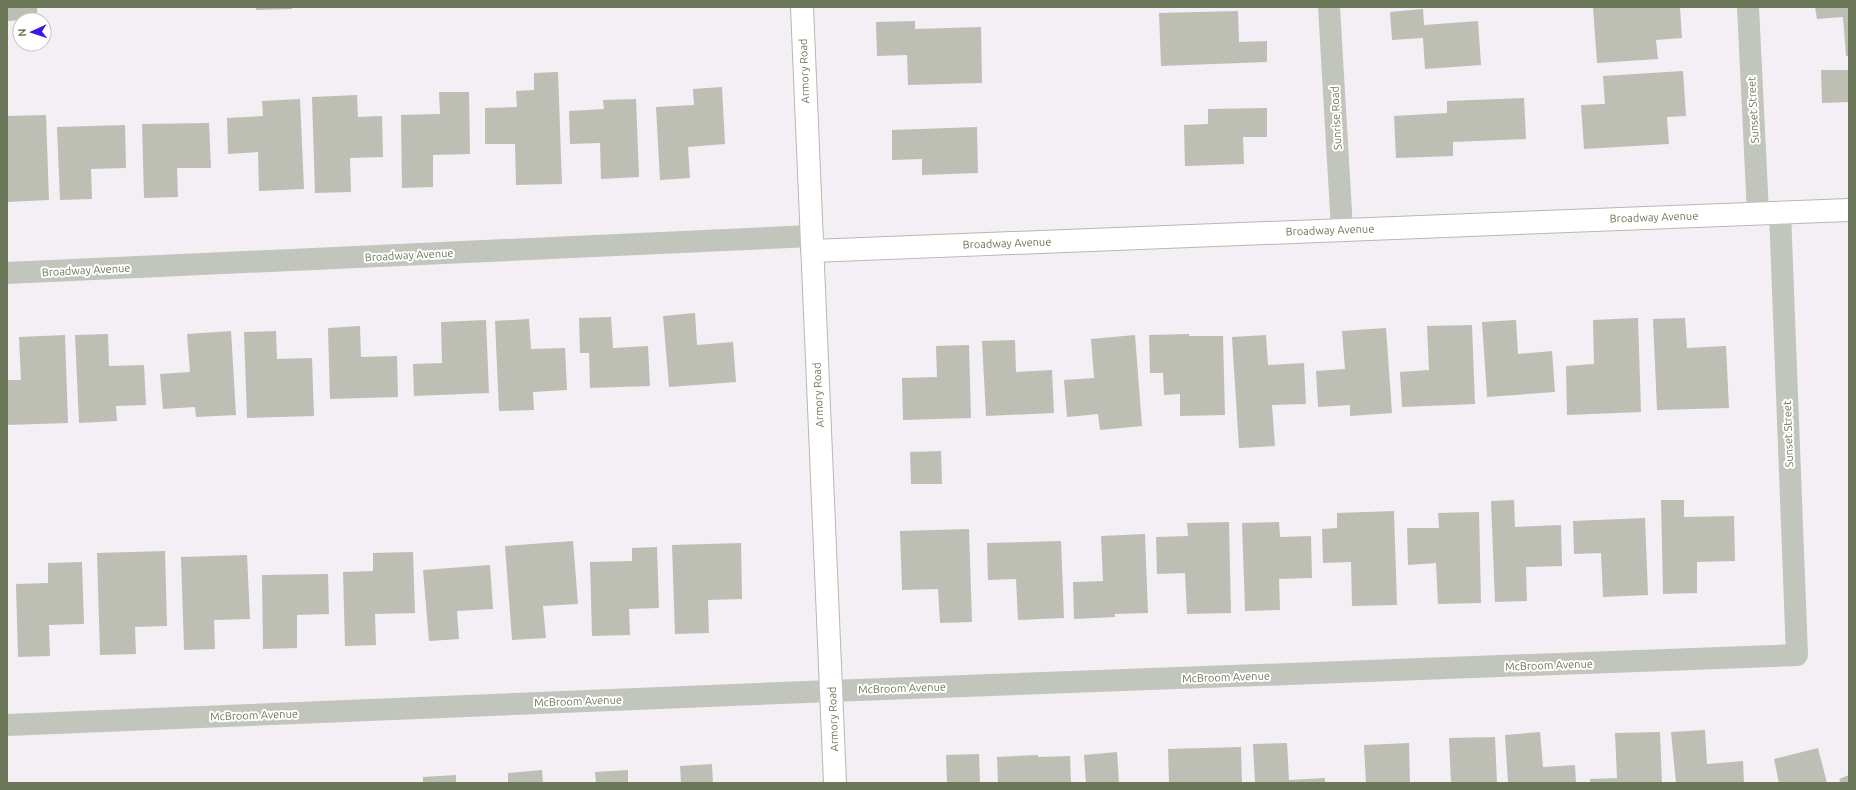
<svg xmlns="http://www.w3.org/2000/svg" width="1856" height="790" font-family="Ubuntu,sans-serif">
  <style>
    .building { fill: #bdbfb5 }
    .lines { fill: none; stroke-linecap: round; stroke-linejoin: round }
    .secondary-casing { stroke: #b5b9ae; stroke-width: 24 }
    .street { stroke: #c1c5bc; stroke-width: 22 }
    .secondary { stroke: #fff; stroke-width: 22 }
    .labels { text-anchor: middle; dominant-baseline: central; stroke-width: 4; stroke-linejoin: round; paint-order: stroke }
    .street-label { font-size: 11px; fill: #6c7759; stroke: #fff }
  </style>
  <rect width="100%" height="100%" fill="#f4eff4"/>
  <path class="building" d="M7 7H37V19L7 21Z
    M256 7H292V9L256 10Z
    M1593 7H1680L1682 38 1656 40 1658 59 1597 63Z
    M1815 7H1849V56H1846L1843 17 1817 19Z
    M1423 9 1424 25 1478 21 1481 65 1425 69 1423 38 1392 40 1390 12Z
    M1238 11 1239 42 1267 41V62L1161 66 1159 13Z
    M915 21V29L981 27 982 83 908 85 907 55 877 56 876 22Z
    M1821 70H1849V102L1822 103Z
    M1683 71 1686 116 1667 117 1669 144 1584 149 1581 105 1605 104 1603 76Z
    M558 72 562 184 516 185 515 144H485V108L517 107 516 91 534 90V73Z
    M722 87 725 144 688 147 690 178 660 180 656 107 694 105 693 89Z
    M439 92H469L470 154 433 155V187L402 188 401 115 440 114Z
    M357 95 358 117 382 116 383 157 350 158 351 192 315 193 312 97Z
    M1524 98 1526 139 1453 142V156L1396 158 1394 116 1447 113V101Z
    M300 99 304 189 259 191 258 152 228 154 227 118 263 116 262 101Z
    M636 99 639 177 601 179 600 143 570 144 569 111 604 109 603 100Z
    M1267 108V137H1243L1244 164 1185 166 1184 125 1208 124V109Z
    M46 115 49 200 7 202V116Z
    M209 123 211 168H177L178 197 144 198 142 124Z
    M125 125 126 168 91 169 92 199 60 200 57 127Z
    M977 127 978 173 922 175V159L892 160V130Z
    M695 313 697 345 733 342 736 382 669 387 663 316Z
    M611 317 613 348 648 346 650 386 590 388 589 353H580L579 318Z
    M1638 318 1641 412 1567 415 1566 366 1594 364 1593 320Z
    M1685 318 1687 348 1726 346 1729 408 1657 410 1653 319Z
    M529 319 531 349 565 348 567 390 533 392 534 410 499 411 495 321Z
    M486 320 489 393 414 396 413 364 442 363 441 322Z
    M1516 320 1518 354 1552 351 1555 392 1487 397 1482 322Z
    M1472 325 1475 404 1402 407 1400 372 1429 370 1427 326Z
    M360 326 361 357 397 356 398 397 330 399 328 328Z
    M1386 328 1392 413 1350 416V405L1318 407 1316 371 1345 369 1342 331Z
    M231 331 236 415 196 417 195 407 163 409 160 374 190 372 187 334Z
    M276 331 277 359 312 358 314 416 247 418 244 332Z
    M108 334 109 366 144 365 146 405 116 406 117 421 79 423 75 335Z
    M1189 334V336H1223L1225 415 1180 416V394L1164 395 1163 373H1150L1149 335Z
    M65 335 68 423 7 425V380H21L19 337Z
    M1135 335 1142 426 1100 430 1098 414 1067 417 1064 380 1094 378 1091 339Z
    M1266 335 1268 365 1304 363 1306 404 1272 405 1275 446 1239 448 1232 337Z
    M1015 340 1016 372 1052 370 1054 413 986 416 982 341Z
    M969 345 971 418 903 420 902 378 937 377 936 346Z
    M941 451 942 484H911L910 452Z
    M1514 500 1515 527 1561 525 1562 566 1526 567 1527 601 1495 602 1491 501Z
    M1661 500H1684V517L1734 516 1735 561 1697 562V593L1663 594Z
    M1394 511 1397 605 1352 606 1351 562 1323 563 1322 529 1337 528V513Z
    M1479 512 1481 603 1438 604 1436 563 1408 565 1407 528H1439L1438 513Z
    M1645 518 1648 595 1603 597 1601 553 1574 554 1573 521Z
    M1229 522 1231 613 1187 614 1185 573 1157 574 1156 537 1188 536 1187 523Z
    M1279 522 1280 537 1311 536 1312 578 1279 579 1280 610 1245 611 1242 523Z
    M969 529 972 622 940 623 938 589 902 590 900 531Z
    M1145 534 1148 613 1115 614V617L1074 619 1073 582 1103 581 1101 536Z
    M573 541 578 604 543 606 546 638 512 640 505 546Z
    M1061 541 1064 618 1018 620 1016 579 988 580 987 543Z
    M741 543 742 599 708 600 709 633 675 634 672 545Z
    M657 547 659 608 629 609 630 635 592 636 590 562 632 561V548Z
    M165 551 167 626 135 627 136 654 100 655 97 553Z
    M413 552 415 613 375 614 376 645 345 646 343 572 373 571V553Z
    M247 555 250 619 214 620 215 649 184 650 181 557Z
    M82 562 84 624 49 625 50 656 18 657 16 584 48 583V563Z
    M490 565 493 609 457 611 459 639 429 641 423 570Z
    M328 574 329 614 297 615V648L263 649 262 575Z
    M1705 730 1707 764 1743 761 1744 783H1676L1671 732Z
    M1540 732 1543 767 1575 765 1576 783H1508L1505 735Z
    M1660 732 1662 783H1590V779L1617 778 1615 733Z
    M1495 737 1497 783H1451L1449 738Z
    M1287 743 1289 780 1325 778V783H1255L1253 744Z
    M1409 743 1410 783H1366L1364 745Z
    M1241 747 1242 783H1169L1168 749Z
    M1818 748 1827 783H1779L1774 759Z
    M1117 752 1119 783H1086L1084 755Z
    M979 754 980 783H947L946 755Z
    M1038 755V757L1070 756 1071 783H998L997 757Z
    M712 764 713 783H681L680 766Z
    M542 770 543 783H508V773Z
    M628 770V783H596L595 772Z
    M456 775V783H423V777Z
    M1849 775V783H1841L1839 779Z"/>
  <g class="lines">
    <g class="secondary-casing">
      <path id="secondary" d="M802 7 835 783
        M812 251 1849 210"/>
    </g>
    <path class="street" d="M1329 7 1342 229
      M1748 7 1758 213
      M7 273 812 236
      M7 725 831 691 1797 655 1780 212"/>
    <use href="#secondary" class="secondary"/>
  </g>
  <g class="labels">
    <g class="street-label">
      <text transform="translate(804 71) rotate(-92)">Armory Road</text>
      <text transform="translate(1753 110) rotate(-93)">Sunset Street</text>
      <text transform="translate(1336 118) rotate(-93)">Sunrise Road</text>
      <text transform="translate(1654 217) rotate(-2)">Broadway Avenue</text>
      <text transform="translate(1330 230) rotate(-2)">Broadway Avenue</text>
      <text transform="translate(1007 243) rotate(-2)">Broadway Avenue</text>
      <text transform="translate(409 255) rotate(-3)">Broadway Avenue</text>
      <text transform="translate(86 270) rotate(-3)">Broadway Avenue</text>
      <text transform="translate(818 395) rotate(-93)">Armory Road</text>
      <text transform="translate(1788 434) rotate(-92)">Sunset Street</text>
      <text transform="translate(1549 665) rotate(-2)">McBroom Avenue</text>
      <text transform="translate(1226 677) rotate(-2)">McBroom Avenue</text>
      <text transform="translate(902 688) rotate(-2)">McBroom Avenue</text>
      <text transform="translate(578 701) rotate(-2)">McBroom Avenue</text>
      <text transform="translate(254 715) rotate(-2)">McBroom Avenue</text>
      <text transform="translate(833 719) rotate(-92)">Armory Road</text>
    </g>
  </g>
  <rect width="1856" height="790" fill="none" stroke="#6c7759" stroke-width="16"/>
  <g transform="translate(32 32) rotate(267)"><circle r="19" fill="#ffffff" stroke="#c4c9bd"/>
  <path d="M0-3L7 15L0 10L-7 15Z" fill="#3b16ed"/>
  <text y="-6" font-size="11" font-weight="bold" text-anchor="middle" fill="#6c7759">N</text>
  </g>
</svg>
